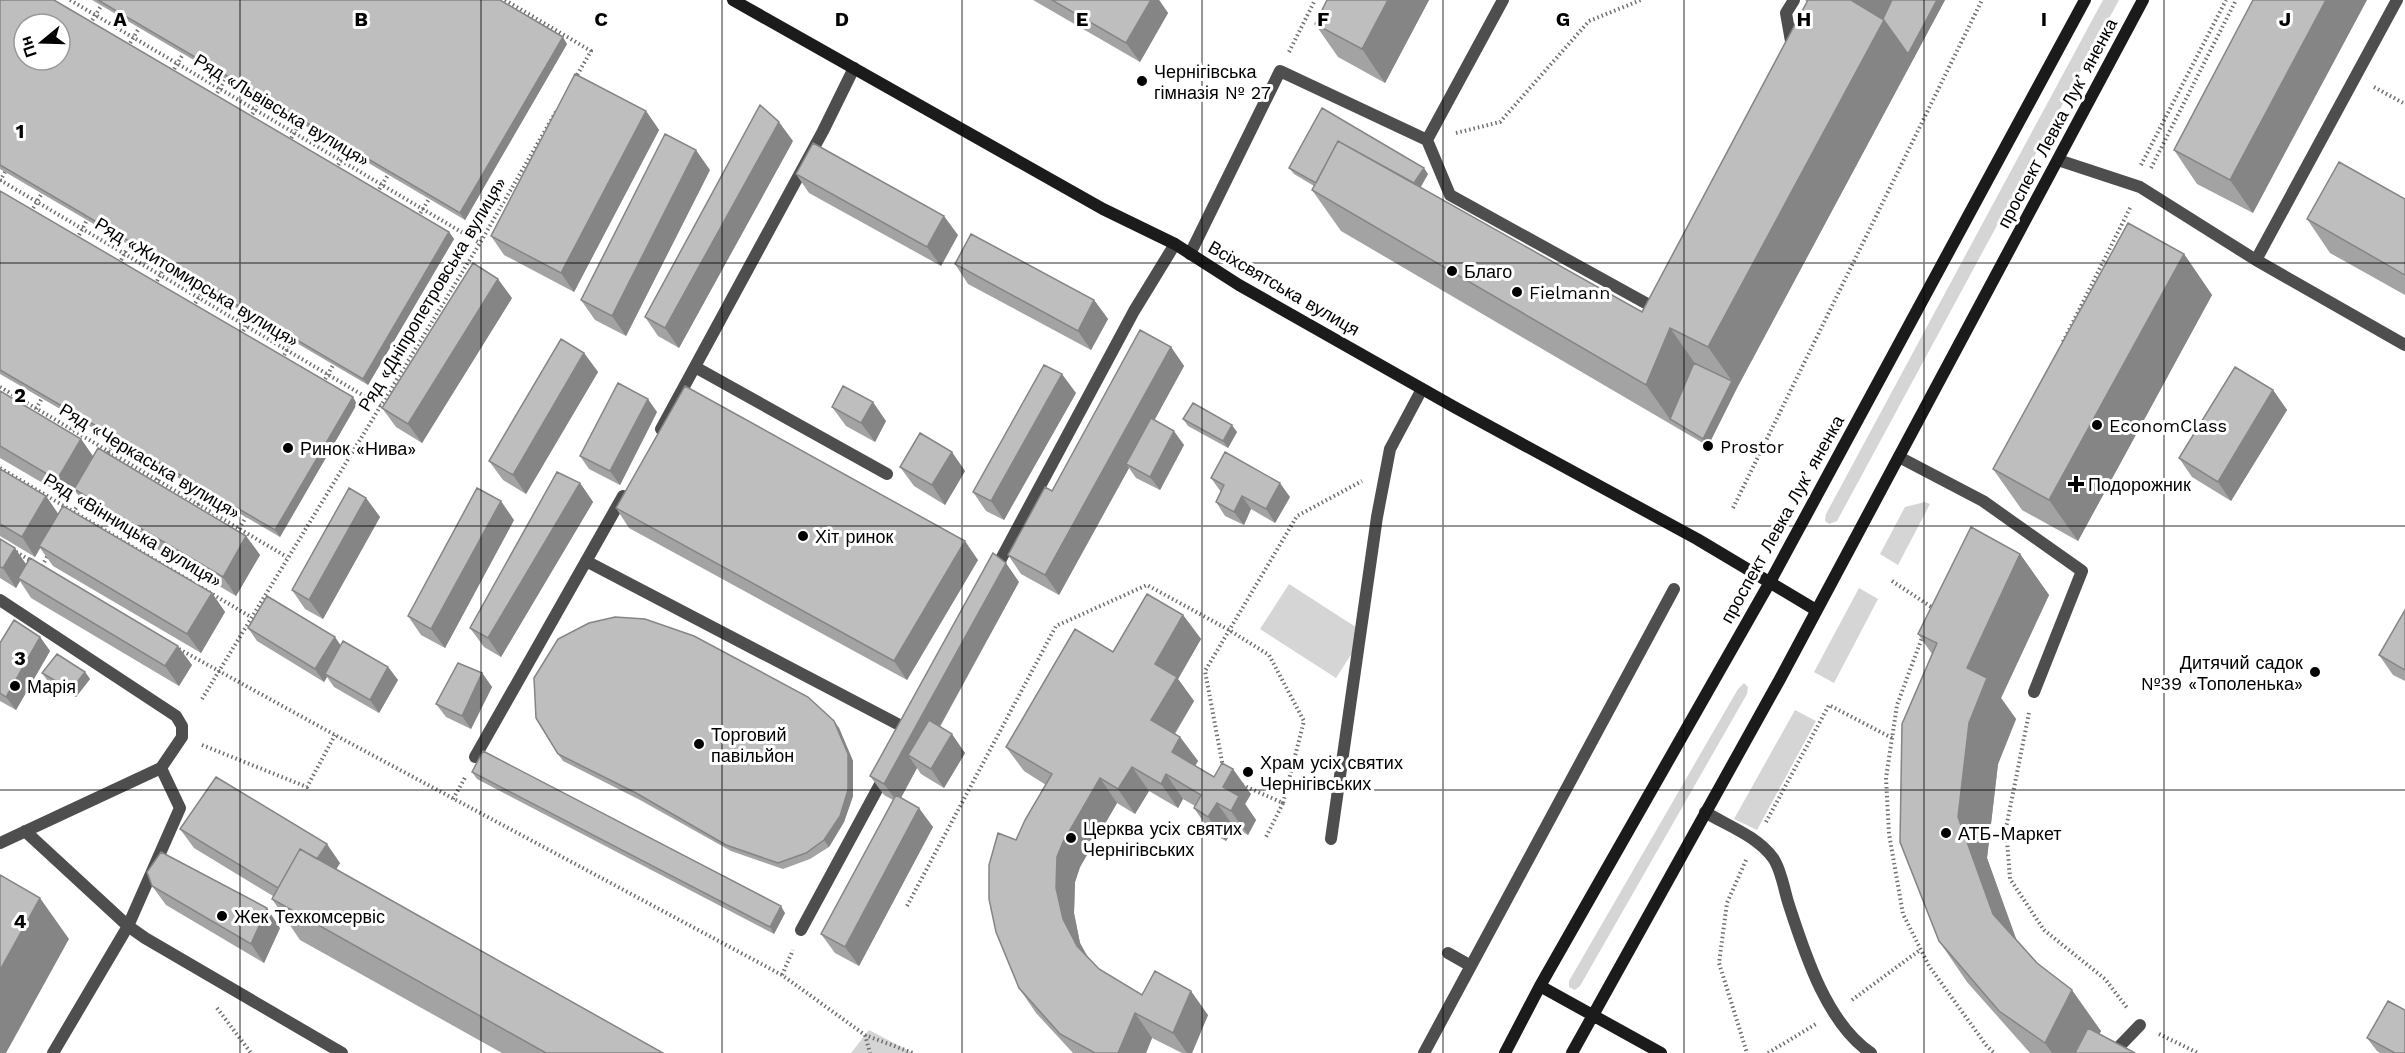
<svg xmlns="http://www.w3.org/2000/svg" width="2405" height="1053" font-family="'Work Sans',sans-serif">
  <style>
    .green { fill: #d5d5d5 }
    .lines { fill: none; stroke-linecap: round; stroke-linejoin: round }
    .path { stroke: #707070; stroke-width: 4; stroke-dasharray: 1.5 3; stroke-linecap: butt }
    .lane { stroke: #4e4e4e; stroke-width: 12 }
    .street { stroke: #4e4e4e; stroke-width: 12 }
    .secondary { stroke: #1b1b1b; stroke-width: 12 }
    .wall { fill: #a3a3a3 }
    .shaded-wall { fill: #858585 }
    .building { fill: #bebebe; stroke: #858585; stroke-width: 1.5; fill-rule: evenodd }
    .grid { fill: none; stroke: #000; stroke-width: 1.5; stroke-opacity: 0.55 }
    .poi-dot { fill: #000; stroke: #fff; stroke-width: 2 }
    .labels { text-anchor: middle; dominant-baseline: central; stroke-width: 6; stroke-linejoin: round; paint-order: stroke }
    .poi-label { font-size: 18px; fill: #000; stroke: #fff; text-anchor: start }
    .street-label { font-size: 18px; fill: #000; stroke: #fff }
    .grid-label { font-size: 20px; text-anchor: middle; font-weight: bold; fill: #000; stroke: #fff; stroke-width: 6; stroke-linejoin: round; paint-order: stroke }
  </style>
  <rect width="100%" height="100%" fill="#fff"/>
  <path class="green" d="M2103 0H2119L1837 521 1829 524 1825 521 1826 514Z
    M1925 502 1930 504 1898 565 1880 554 1905 507Z
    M1289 584 1365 633 1336 678 1260 629Z
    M1859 588 1878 599 1834 683 1814 672Z
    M1744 683 1748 687 1747 694 1580 986 1575 990 1569 987V981L1738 689Z
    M1795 710 1816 721 1757 830 1734 819Z
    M869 1030 913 1053H851Z"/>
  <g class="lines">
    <path class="path" d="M70 0 480 243
      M505 0 591 51 576 77
      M90 24 101 6
      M128 47 139 28
      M1289 52 1315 0
      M172 73 183 54
      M2374 87 2405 104
      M215 97 225 79
      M250 118 261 100
      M1456 133 1500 122 1589 21 1641 0
      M289 142 300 123
      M2141 165 2226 0
      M2151 168 2236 0
      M336 169 347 150
      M0 180 381 406
      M0 181 5 172
      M377 193 388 175
      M31 212 42 193
      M418 217 429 199
      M77 239 87 220
      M119 264 129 245
      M155 285 165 266
      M193 307 204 289
      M241 335 251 317
      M2063 342 2131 206
      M282 359 292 341
      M323 383 333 365
      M0 387 287 557
      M36 409 42 398
      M72 430 78 419
      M108 453 115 441
      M0 468 251 617
      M157 480 164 469
      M198 505 205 493
      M1733 508 1982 0
      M73 513 83 496
      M239 529 246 517
      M16 552 33 562
      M40 570 48 555
      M1892 581 1933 608
      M1923 635 1897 705 1886 778 1889 834 1903 914 1929 966 1986 1045 1994 1053
      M179 649 335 735 782 975 865 1035 913 1053
      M202 699 480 243 557 110
      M2029 713 2006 828 2010 879 2044 930 2105 979 2128 1009
      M202 745 307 787 335 735
      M1223 767 1205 671 1297 516 1362 481
      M1242 785 1283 803 1266 837
      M453 799 466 776
      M1766 822 1829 705 1892 738
      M1746 860 1727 903 1719 963 1747 1053
      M907 906 1056 626 1147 585 1229 630 1269 655 1304 721 1283 803
      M782 975 793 950
      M1852 1000 1920 950
      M217 1008 251 1053
      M2159 1034 2198 1053
      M865 1035 870 1053
      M1768 1053 1816 1024"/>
    <path class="lane" d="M1792 47 1786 13 1794 0
      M1427 140 1503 0
      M2058 160 2140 187 2256 260 2405 345
      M1190 254 1280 71 1427 140 1450 195 1660 311
      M2256 260 2397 0
      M695 367 887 474
      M661 429 823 131 854 68
      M1899 457 1983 501 2082 571 2034 692
      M586 561 909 730
      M994 572 1134 311 1175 244
      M0 600 176 716 182 726V737L161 768 0 843
      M475 757 623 496
      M1705 812C1728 826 1757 836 1773 858 1781 869 1784 889 1788 902 1804 951 1826 1023 1871 1053
      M25 831 128 926 145 938 342 1053
      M1331 839 1377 517 1390 449 1422 389
      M801 930 885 775
      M53 1053 128 926 180 808 161 768
      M2113 1053 2140 1025"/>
    <path class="street" d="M1448 953 1471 966
      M1424 1053 1674 589"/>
    <path class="secondary" d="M733 0 1103 209 1175 244 1239 285 1456 408 1697 539 1816 610
      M1540 986 1661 1053
      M1505 1053 1540 986 1770 582 2085 0
      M1572 1053 1780 679 2143 0"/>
  </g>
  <path class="wall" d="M0 0 449 232 454 239 368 385 0 169Z
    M92 0H500L567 44 465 220Z
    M1033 0H1159L1168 13 1140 62Z
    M1327 0H1429L1385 83 1338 57 1315 24Z
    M1805 0H1945L1737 388 1708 446 1341 231 1312 190 1314 186 1294 174 1289 168 1428 174 1421 187 1642 312 1807 2Z
    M2253 0V213L2197 184 2174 150Z
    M646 111 659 130 574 292 504 255 491 236Z
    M793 141 679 348 658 336 645 317Z
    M710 170 626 336 595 320 581 300Z
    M796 174 958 235 941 266 809 193Z
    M0 191 357 404 280 537 0 374Z
    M2405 199V295L2330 253 2307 219Z
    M2184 254 2212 295 2078 541 2022 510 1993 469Z
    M955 264 1094 300 1108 319 1091 350 968 284Z
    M512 298 422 443 396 427 382 408Z
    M1171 347 1184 366 1154 421 1184 445 1160 490 1136 478 1129 468 1059 595 1021 574 1008 555 1052 491Z
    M584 353 598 372 526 494 503 480 489 461Z
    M2273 390 2287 410 2231 501 2192 477 2179 458Z
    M0 391 81 439 93 456 246 536 260 555 236 596 88 508 75 491 70 499 0 458Z
    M1076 393 1004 520 986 511 973 492Z
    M832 407 886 421 875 442 846 426Z
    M657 412 620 485 589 469 580 456Z
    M1183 419 1237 432 1228 448 1188 426Z
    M900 467 965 471 945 505 914 486Z
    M0 469 46 496 58 514 212 593 225 612 201 653 53 566 40 548 35 557 0 536Z
    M1211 478 1290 497 1275 523 1251 509 1244 525 1225 516 1216 502 1221 492Z
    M580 483 593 502 501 657 484 647 470 628Z
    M366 498 380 517 323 619 305 609 292 590Z
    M616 508 978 560 907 680 629 528Z
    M514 520 445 648 421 635 408 616Z
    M0 539 26 564 192 665 179 686 31 598 20 581 16 588 0 578Z
    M2020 554 2049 595 2001 698 2016 719 1998 764 1987 858 2016 940 2101 1031 2099 1034 2135 1053H2030L1967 982 1939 941 1932 654 1918 634Z
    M1019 582 940 727 965 753 944 788 921 774 917 768 901 798 933 827 859 966 835 953 821 934 893 800 884 795 870 776Z
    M2405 610V681L2393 675 2379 655Z
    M1183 615 1201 639 1178 679 1194 701 1175 734 1180 737 1198 761 1195 766 1214 777 1251 794 1245 804 1256 820 1248 835 1234 827 1226 841 1211 833 1194 808 1195 806 1183 799 1178 808 1149 791 1135 814 1117 803 1080 867 1075 882 1074 913 1080 943 1088 957 1099 969 1142 995 1208 1015 1192 1053H1182L1152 1038 1146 1053H1073L1036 1013 1019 988 1016 840 1046 785 1024 771 1006 747 1113 652Z
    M248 628 341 646 388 667 398 680 379 713 334 687 327 677 324 682 257 641Z
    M40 637 50 651 16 710 0 701V643Z
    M85 672 90 679 76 697 47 680 42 673Z
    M482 673 492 687 471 729 446 717 436 704Z
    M834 721 839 728 853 761V796L844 822 829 847 810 859 783 869 731 851 640 800 563 761 558 754Z
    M472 772 785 913 774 934 477 779Z
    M180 829 340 863 336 870 663 1053H502L300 940 272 899 273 896 194 848Z
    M152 886 280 928 264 963 166 905Z
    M2367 1038 2405 1053H2380L2377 1051Z"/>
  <path class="shaded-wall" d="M1151 0H1159L1168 13 1140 62 1126 43Z
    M1388 0H1429L1385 83 1362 49Z
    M1851 0H1945L1737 388 1708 446 1703 439 1732 381 1708 347Z
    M2326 0H2367L2253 213 2230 180Z
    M563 37 567 44 465 220 460 213Z
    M646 111 659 130 574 292 561 273Z
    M779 122 793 141 679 348 665 328Z
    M696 150 710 170 626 336 612 316Z
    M1424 168 1428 174 1409 206 1405 199Z
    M944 216 958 235 941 266 927 247Z
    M449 232 454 239 368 385 363 379Z
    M2184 254 2212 295 2078 541 2049 500Z
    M498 279 512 298 422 443 408 424Z
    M1094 300 1108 319 1091 350 1078 331Z
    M1670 328 1699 369 1670 419 1646 385Z
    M1171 347 1184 366 1129 466 1126 464 1129 468 1059 595 1045 575Z
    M584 353 598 372 526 494 513 475Z
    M1062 374 1076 393 1004 520 991 501Z
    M2273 390 2287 410 2231 501 2218 482Z
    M353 397 357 404 280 537 275 530Z
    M648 399 657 412 620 485 610 471Z
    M873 402 886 421 875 442 861 423Z
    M1232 425 1237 432 1228 448 1223 441Z
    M1174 431 1184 445 1160 490 1150 477Z
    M81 439 94 458 70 499 57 480Z
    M952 452 965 471 945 505 932 485Z
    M580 483 593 502 501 657 488 638Z
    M1280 483 1290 497 1275 523 1266 509Z
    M46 496 59 515 35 557 22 537Z
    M1242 496 1251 509 1244 525 1234 512Z
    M366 498 380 517 323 619 309 600Z
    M501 501 514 520 445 648 431 629Z
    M246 536 260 555 236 596 223 577Z
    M965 541 978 560 907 680 894 661Z
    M15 548 28 567 18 578 20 581 16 588 3 568Z
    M2020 554 2049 595 2001 698 2016 719 1998 764 1987 858 2022 955 1993 914 1958 817 1969 723 1967 668Z
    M1006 563 1019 582 920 762 908 755 917 768 898 803 884 784Z
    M212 593 225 612 201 653 187 634Z
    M1183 615 1201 639 1178 679 1194 701 1168 744 1151 720 1155 664Z
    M40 637 50 651 16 710 6 697Z
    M335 637 344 650 325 674 327 677 324 682 315 669Z
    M178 646 192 665 179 686 165 666Z
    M388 667 398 680 379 713 370 700Z
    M85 672 90 679 76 697 71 690Z
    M482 673 492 687 471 729 462 716Z
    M834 721 839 728 853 761V796L844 822 829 847 824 840Z
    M952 734 965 753 944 788 931 769Z
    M1180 737 1198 761 1189 776 1172 752Z
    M1132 767 1149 791 1135 814 1118 789Z
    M1233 769 1251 794 1245 804 1256 820 1248 835 1231 811 1223 787Z
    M1166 774 1183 799 1178 808 1161 784Z
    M1100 778 1117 803 1080 867 1075 882 1074 913 1080 943 1095 971 1077 946 1063 919 1056 888 1057 857 1063 842Z
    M1217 803 1234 827 1226 841 1208 817Z
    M919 808 933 827 859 966 845 947Z
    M327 844 340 863 307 917 293 898Z
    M40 898 69 939 6 1053H0V970Z
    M781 906 785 913 774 934 770 927Z
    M267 908 280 928 264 963 251 944Z
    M2072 990 2101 1031 2090 1053H2052L2045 1043Z
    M1191 991 1208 1015 1192 1053H1187L1173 1033Z
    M1135 1013 1152 1038 1146 1053H1118Z"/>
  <path class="building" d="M0 0H54L449 232 363 379 0 165ZM24 24H60V60H24Z
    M98 0H500L563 37 460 213Z
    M1052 0H1151L1126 43Z
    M1327 0H1388L1362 49 1315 24Z
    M1808 0H1851L1884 20 1708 347 1670 328 1646 385 1312 190 1338 141 1642 312Z
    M1892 0H1937L1908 54 1883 19Z
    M2253 0H2326L2230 180 2174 150Z
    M575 74 646 111 561 273 491 236Z
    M760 105 779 122 665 328 645 317Z
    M1322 108 1424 168 1414 183 1338 141 1316 183 1289 168Z
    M665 134 696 150 612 316 581 300Z
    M813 143 944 216 927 247 796 174Z
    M2339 162 2405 199V275L2307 219Z
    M0 191 353 397 275 530 0 370Z
    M2128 223 2184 254 2049 500 1993 469Z
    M971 234 1094 300 1078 331 955 264Z
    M473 263 498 279 408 424 382 408Z
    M1140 330 1171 347 1045 575 1008 555 1045 487 1052 491Z
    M561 339 584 353 513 475 489 461Z
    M1694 363 1732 381 1703 439 1670 419Z
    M1044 365 1062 374 991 501 973 492Z
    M2235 367 2273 390 2218 482 2179 458Z
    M618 383 648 399 610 471 580 456Z
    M685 386 965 541 894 661 616 508Z
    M843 386 873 402 861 423 832 407Z
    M0 391 81 439 57 480 0 446Z
    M1193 403 1232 425 1223 441 1183 419Z
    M1151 418 1174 431 1150 477 1126 464Z
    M920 433 952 452 932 485 900 467Z
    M98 448 246 536 223 577 74 489Z
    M1225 452 1280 483 1266 509 1242 496 1234 512 1216 502 1224 485 1211 478Z
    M0 469 46 496 22 537 0 524Z
    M557 472 580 483 488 638 470 628Z
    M349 488 366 498 309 600 292 590Z
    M477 488 501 501 431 629 408 616Z
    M63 506 212 593 187 634 39 546Z
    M1971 527 2020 554 1967 668 1987 678 1969 723 1958 817 1993 914 2037 963 2072 990 2045 1043 1999 1011 1939 941 1900 842 1902 724 1937 643 1918 634Z
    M0 539 15 548 3 568 0 567Z
    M993 553 1006 563 884 784 870 776Z
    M30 558 178 646 165 666 18 578Z
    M1147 594 1183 615 1155 664 1177 677 1151 720 1180 737 1172 752 1214 777 1222 763 1233 769 1223 787 1239 796 1231 811 1217 803 1208 817 1194 808 1201 795 1166 774 1161 784 1132 767 1118 789 1100 778 1063 842 1057 857 1056 888 1063 919 1077 946 1099 969 1142 995 1155 971 1191 991 1173 1033 1135 1013 1118 1053H1095L1060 1034 1019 988 996 932 989 899V865L998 833 1016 840 1025 820 1052 774 1006 747 1075 629 1113 652Z
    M267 596 335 637 315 669 248 628Z
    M2405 610V670L2379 655Z
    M615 617 645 619 694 636 808 697 834 721 848 754V790L840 816 824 840 806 853 778 863 726 845 636 793 558 754 536 718 534 678 558 639 589 623Z
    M14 620 40 637 6 697 0 693V643Z
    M343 641 388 667 370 700 325 674Z
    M57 654 85 672 71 690 42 673Z
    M458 663 482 673 462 716 436 704Z
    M929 720 952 734 931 769 908 755Z
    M483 751 781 906 770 927 472 772Z
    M216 777 327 844 317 859 300 849 278 888 180 829Z
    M896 795 919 808 845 947 821 934Z
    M300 849 663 1053H546L272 899Z
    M161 852 267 908 251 944 152 886 147 872Z
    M0 875 40 898 0 970Z
    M2388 1001 2405 1010V1053H2395L2367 1038Z
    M2088 1028 2135 1053H2075Z"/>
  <path class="grid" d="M240 0V1053M481 0V1053M722 0V1053M962 0V1053M1202 0V1053M1443 0V1053M1684 0V1053M1924 0V1053M2164 0V1053M0 263H2405M0 526H2405M0 790H2405"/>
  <g class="poi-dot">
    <circle cx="1142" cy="81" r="6"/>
    <circle cx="1452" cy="271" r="6"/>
    <circle cx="1517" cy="292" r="6"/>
    <circle cx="2097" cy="425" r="6"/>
    <circle cx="1708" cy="446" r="6"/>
    <circle cx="288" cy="448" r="6"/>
    <path d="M2073 475h6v6h6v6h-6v6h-6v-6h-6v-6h6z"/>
    <circle cx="803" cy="536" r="6"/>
    <circle cx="2315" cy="672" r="6"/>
    <circle cx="15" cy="686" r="6"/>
    <circle cx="699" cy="744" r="6"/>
    <circle cx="1248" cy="772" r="6"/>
    <circle cx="1946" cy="833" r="6"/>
    <circle cx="1071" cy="838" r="6"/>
    <circle cx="222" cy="916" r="6"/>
  </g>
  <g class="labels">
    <g class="poi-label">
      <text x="1154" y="71">Чернігівська<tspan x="1154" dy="21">гімназія № 27</tspan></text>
      <text x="1464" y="271">Благо</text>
      <text x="1529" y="292">Fielmann</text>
      <text x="2109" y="425">EconomClass</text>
      <text x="1720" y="446">Prostor</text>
      <text x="300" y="448">Ринок «Нива»</text>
      <text x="2088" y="484">Подорожник</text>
      <text x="815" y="536">Хіт ринок</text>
      <text x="2303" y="662" text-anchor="end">Дитячий садок<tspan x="2303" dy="21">№39 «Тополенька»</tspan></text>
      <text x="27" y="686">Марія</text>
      <text x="711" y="734">Торговий<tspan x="711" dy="21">павільйон</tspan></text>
      <text x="1260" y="762">Храм усіх святих<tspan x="1260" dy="21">Чернігівських</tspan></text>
      <text x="1083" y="828">Церква усіх святих<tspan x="1083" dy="21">Чернігівських</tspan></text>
      <text x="1958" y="833">АТБ-Маркет</text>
      <text x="234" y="916">Жек Техкомсервіс</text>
    </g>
    <g class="street-label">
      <text transform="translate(282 110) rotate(31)">Ряд «Львівська вулиця»</text>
      <text transform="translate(2057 123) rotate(-62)">проспект Левка Лукʼяненка</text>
      <text transform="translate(197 282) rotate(31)">Ряд «Житомирська вулиця»</text>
      <text transform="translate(1284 288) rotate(30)">Всіхсвятська вулиця</text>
      <text transform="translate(432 294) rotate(-59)">Ряд «Дніпропетровська вулиця»</text>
      <text transform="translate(150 461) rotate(31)">Ряд «Черкаська вулиця»</text>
      <text transform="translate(1782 519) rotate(-61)">проспект Левка Лукʼяненка</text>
      <text transform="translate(133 530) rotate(31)">Ряд «Вінницька вулиця»</text>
    </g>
  </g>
  <g class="grid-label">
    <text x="120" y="26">A</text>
    <text x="361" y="26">B</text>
    <text x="601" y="26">C</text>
    <text x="842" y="26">D</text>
    <text x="1082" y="26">E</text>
    <text x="1323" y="26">F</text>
    <text x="1563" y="26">G</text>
    <text x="1804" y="26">H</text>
    <text x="2044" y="26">I</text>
    <text x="2285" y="26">J</text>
    <text x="20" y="138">1</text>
    <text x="20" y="402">2</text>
    <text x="20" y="665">3</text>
    <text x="20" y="928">4</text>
  </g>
  <g transform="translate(42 42) rotate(251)"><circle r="28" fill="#ffffff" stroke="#999999" stroke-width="1.5"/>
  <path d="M0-4.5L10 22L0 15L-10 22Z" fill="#000000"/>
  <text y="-9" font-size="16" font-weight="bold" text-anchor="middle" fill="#000000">Пн</text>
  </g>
</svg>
